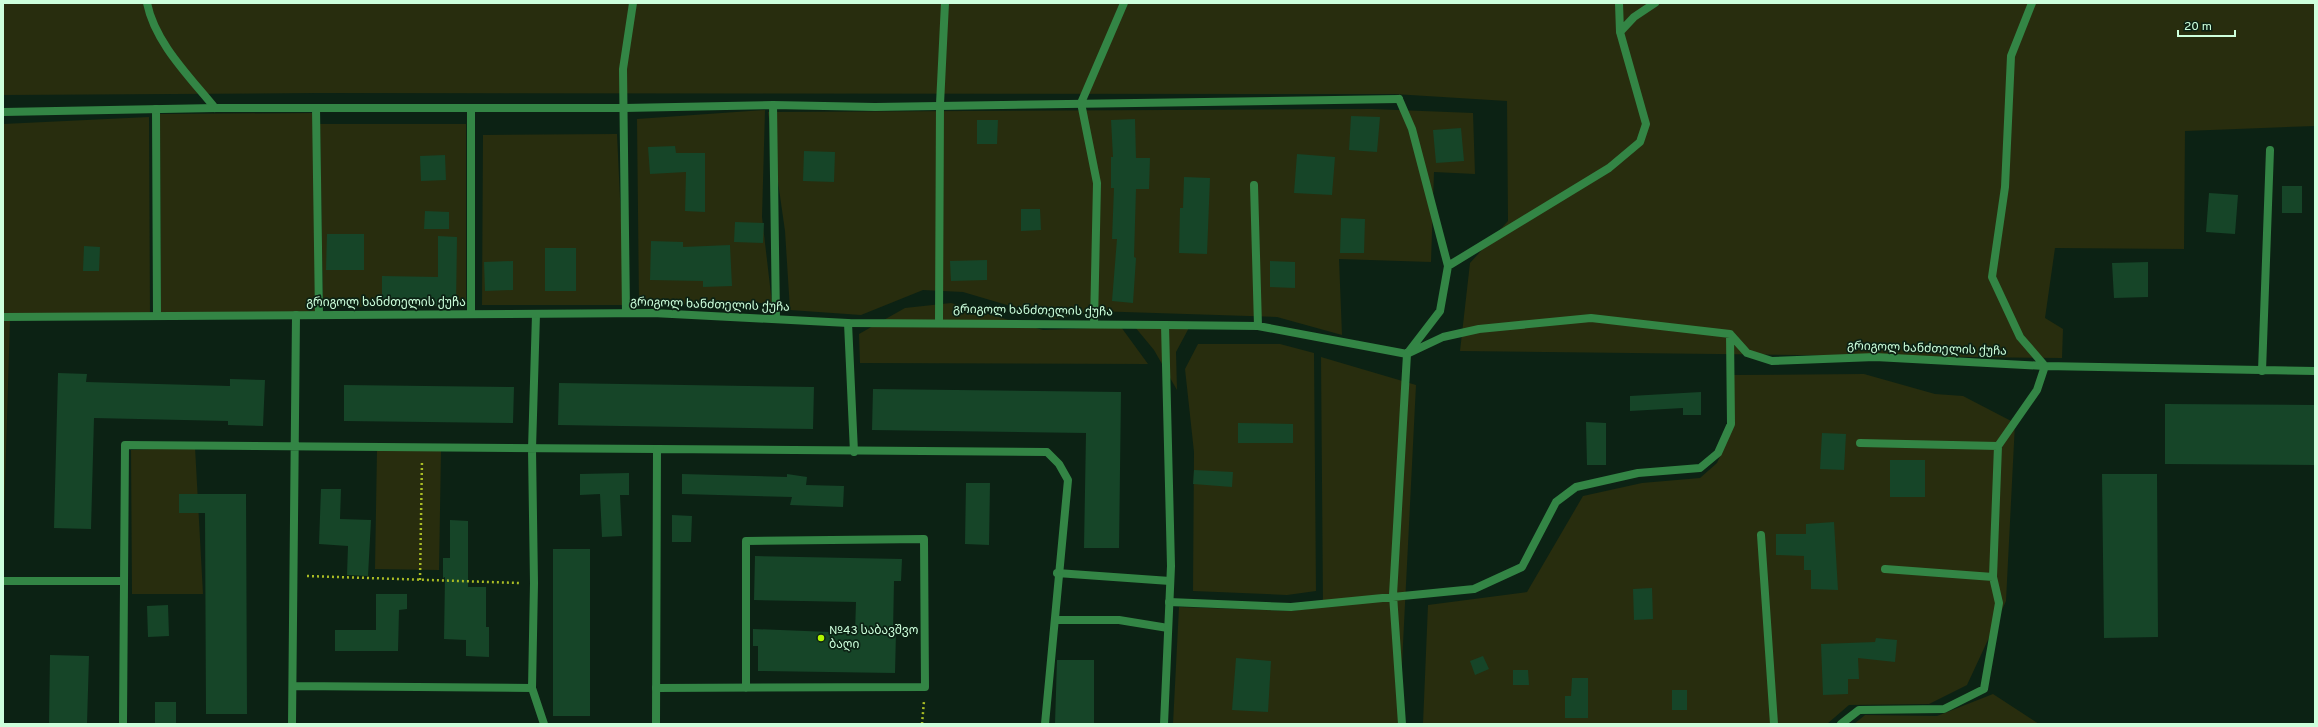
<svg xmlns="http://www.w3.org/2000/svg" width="2318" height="727" font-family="Overpass,'Noto Sans Georgian',sans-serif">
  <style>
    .green { fill: #282d0e }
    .building { fill: #164528 }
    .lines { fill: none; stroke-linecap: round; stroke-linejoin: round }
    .path { stroke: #a9bc24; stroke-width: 2.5; stroke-dasharray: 2 3; stroke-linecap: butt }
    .service { stroke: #338545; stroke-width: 8 }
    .minor { stroke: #338545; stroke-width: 8 }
    .tertiary { stroke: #338545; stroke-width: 8 }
    .poi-dot { fill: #b1f800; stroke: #0c2214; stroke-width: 1.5 }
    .labels { text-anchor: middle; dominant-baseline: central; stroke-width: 3.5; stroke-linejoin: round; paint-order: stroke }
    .street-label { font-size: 12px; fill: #cdffdc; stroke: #0c2214 }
    .poi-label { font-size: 12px; fill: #cdffdc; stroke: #0c2214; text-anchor: start }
  </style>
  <rect width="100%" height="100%" fill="#0c2214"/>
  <path class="green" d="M3 3H2315V126L2185 131 2184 249 2055 248 2045 318 2063 329 2062 358 1460 351 1470 263 1508 221 1507 101 1394 94 317 93 3 95Z
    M1372 109 1473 113 1475 174 1434 172 1431 262 1339 259 1342 335 1277 317 1093 311 1055 319 963 292 923 290 861 315 790 310 785 231 768 112Z
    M765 110 762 217 772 303 639 305 637 119Z
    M313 113 316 312 161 313 160 114Z
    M149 117 150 318 10 320 3 550V124Z
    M320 124H466V306L323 307Z
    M617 134 625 305H482L483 135Z
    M951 303 1043 330 1121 327 1148 364 860 363 859 334 905 308Z
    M1130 321 1191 324 1176 352 1177 390 1154 350Z
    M1198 344H1280L1314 353 1316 591 1287 595 1193 591 1194 452 1185 369Z
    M1321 357 1416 385 1399 724H1173L1179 607 1292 611 1323 607Z
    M1864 374 1935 394 1963 396 2015 423 2006 601 1967 685 1929 704 1849 705 1827 724H1423L1428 605 1527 592 1583 496 1642 483 1700 478 1717 463 1729 436 1734 375Z
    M195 447 203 594H132L131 450Z
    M377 450 441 451 439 570 375 569Z
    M1993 694 2039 724H1854L1865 715 1937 716Z"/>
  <path class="building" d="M1351 116 1380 117 1377 152 1349 150Z
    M1135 119 1136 158H1150L1149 189H1136L1134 257 1136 258 1133 303 1112 301 1117 239H1112L1114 188H1111V157H1113L1111 120Z
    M977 120H998L997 144H977Z
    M1461 128 1464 161 1436 163 1433 130Z
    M675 146 676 153H705V212L685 211 686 172 650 174 648 147Z
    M804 151 835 152 834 182 803 181Z
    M1297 154 1335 157 1332 195 1294 193Z
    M445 155 446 180 421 181 420 156Z
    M1184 177 1210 178 1207 254 1179 253 1180 208H1183Z
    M2282 186H2302V213H2282Z
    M2209 193 2238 195 2235 234 2206 232Z
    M1021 209H1040L1041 230 1021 231Z
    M425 211 449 212V229H424Z
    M1341 218 1365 219 1364 253H1340Z
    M735 222 764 223 763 243 734 242Z
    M327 234H364V270H326Z
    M438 236 457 237 456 306 382 305V276L438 277Z
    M651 241 683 242V247L730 245 732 286 703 287V281L650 280Z
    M84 246 100 247 99 271H83Z
    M545 248H576V291H545Z
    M987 260V280L951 281 950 261Z
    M513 261V290L485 291 484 262Z
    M1270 261 1295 262V288L1270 287Z
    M2148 262V297L2114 298 2112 263Z
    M58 373 87 374 86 382 230 386V379L265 380 263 426 228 425V421L94 418 91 529 54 528Z
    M559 383 814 387 813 429 558 425Z
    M344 385 514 387 513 423 344 421Z
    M873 389 1121 392 1119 548H1084L1086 433 872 430Z
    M1701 392V415H1683V408L1630 411V396Z
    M2165 404 2315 405V465L2165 464Z
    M1586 422 1606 423V465H1587Z
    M1238 423 1293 424V443H1238Z
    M1822 433 1846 434 1844 470 1820 469Z
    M1890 460H1925V497H1890Z
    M1194 470 1233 472 1232 487 1193 484Z
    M629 473V495H620L622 536 602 537 600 494 580 495V474Z
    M682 474 787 477V474L807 477 806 485 844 486 843 507 790 505 792 497 682 494Z
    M2102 474H2157L2158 637 2104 638Z
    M966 483H990L989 545 965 544Z
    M321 489H341L340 519 371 520 368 576 347 575 348 546 319 544Z
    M179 494H246L247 714H206L205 513H179Z
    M672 515 692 516 691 542H672Z
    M450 520 468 521V587H486V627H489V657L466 656V640L444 639 445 577 443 578V558H450Z
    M1834 522 1838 590 1811 589V570H1804V556L1776 555V534H1806V524Z
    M553 549H590V716H553Z
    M755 556 902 559 901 581H894L893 632H896L895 673 758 671V646H753V629L855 633 856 602 754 600Z
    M1652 588 1653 619 1634 620 1633 589Z
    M376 594H407V609L399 610 398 651H335V630H376Z
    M168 605 169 636 148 637 147 606Z
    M1876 638 1897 640 1895 662 1858 658 1859 679H1848V694L1823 695 1821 644 1875 642Z
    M50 655 89 656 87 724H49Z
    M1483 656 1489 669 1475 675 1470 661Z
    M1236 658 1271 661 1268 712 1232 710Z
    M1057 660H1094V724H1055Z
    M1513 670H1528L1529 685H1513Z
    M1572 678H1588V718H1565V696H1571Z
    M1672 690H1687V710H1672Z
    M155 702H176V724H155Z"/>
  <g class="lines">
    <path class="path" d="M307 576 520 583
      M420 580 422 460
      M922 724 924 701"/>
    <path class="service" d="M147 3C155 43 190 77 215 108
      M1619 3 1620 32
      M2032 3 2011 56 2005 187 1992 277 2020 337 2045 366
      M1399 99 1412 129 1448 266 1440 311 1407 354 1393 595 1402 724
      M316 108 319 315
      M156 109 157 316
      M1254 185 1258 326
      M1448 266 1609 168 1640 142 1646 124 1620 32 1634 17 1655 3
      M626 313 623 69 633 3
      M471 314V108
      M536 314 532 449 534 583 532 688 544 724
      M939 322 940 104 945 3
      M1094 324 1097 183 1081 103 1124 3
      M1165 325 1258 326 1407 354 1443 337 1479 329 1591 318 1730 334 1747 353 1772 361 1875 357 2045 366 2315 371
      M2262 371 2270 150
      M1860 443 1998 446
      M1761 535 1774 724
      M1885 569 1993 577
      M3 581H123
      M1169 602 1291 607 1474 589 1522 567 1556 502 1576 487 1638 473 1700 468 1718 453 1731 424 1730 334
      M293 686 532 688
      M656 688 925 687 924 539 746 541V688
      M123 724 125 445 657 449
      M292 724 296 315
      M1841 724 1859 710 1944 709 1984 689 1999 603 1993 577 1998 446 2037 390 2045 366"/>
    <path class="minor" d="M773 105 776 319
      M3 112 215 108H624L773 105 875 107 1399 99
      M848 323 854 452
      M1057 573 1170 581
      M1055 620H1119L1168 628
      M656 724 657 449 1047 452 1059 464 1068 480 1045 724"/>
    <path class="tertiary" d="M3 317 653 313 848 323 1165 325 1171 566 1164 724"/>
  </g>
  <circle class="poi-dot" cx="821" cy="638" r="4"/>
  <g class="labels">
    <g class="street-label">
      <text x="386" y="303">გრიგოლ ხანძთელის ქუჩა</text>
      <text transform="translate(710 305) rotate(2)">გრიგოლ ხანძთელის ქუჩა</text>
      <text transform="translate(1033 311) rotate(1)">გრიგოლ ხანძთელის ქუჩა</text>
      <text transform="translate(1927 349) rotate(2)">გრიგოლ ხანძთელის ქუჩა</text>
    </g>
    <g class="poi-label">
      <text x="829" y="631">№43 საბავშვო<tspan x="829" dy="14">ბაღი</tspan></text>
    </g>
  </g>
  <rect width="2318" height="727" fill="none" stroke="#cdffdc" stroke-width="8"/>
  <path d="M2178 30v6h57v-6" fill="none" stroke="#cdffdc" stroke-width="2"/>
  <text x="2184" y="30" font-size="12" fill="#cdffdc" stroke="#0c2214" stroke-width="3" paint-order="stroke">20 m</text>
</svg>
